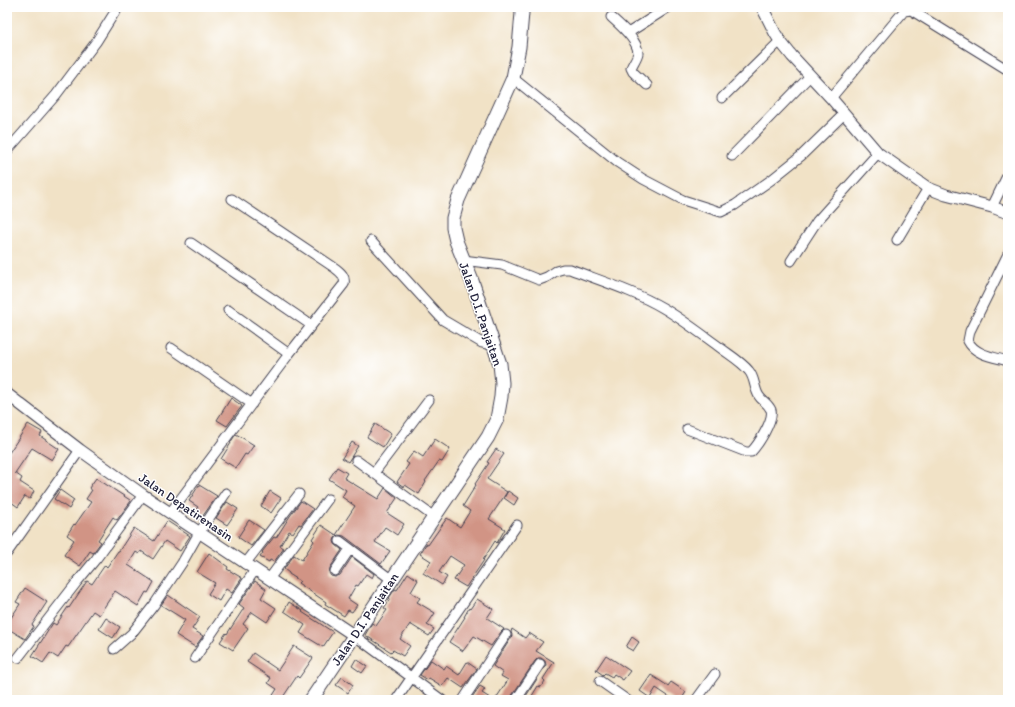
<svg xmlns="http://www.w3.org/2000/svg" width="1015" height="707" font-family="Itim,sans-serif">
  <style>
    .building { fill: #d19485 }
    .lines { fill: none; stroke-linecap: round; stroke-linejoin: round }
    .minor-casing { stroke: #413f50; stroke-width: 11 }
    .tertiary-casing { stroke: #413f50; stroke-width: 13 }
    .secondary-casing { stroke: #413f50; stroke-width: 15 }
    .minor { stroke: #fff; stroke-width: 9 }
    .tertiary { stroke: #fff; stroke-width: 11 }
    .secondary { stroke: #fff; stroke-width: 13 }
    .labels { text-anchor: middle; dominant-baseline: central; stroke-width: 3; stroke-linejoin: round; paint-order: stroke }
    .street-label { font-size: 13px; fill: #22223b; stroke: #fff }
  </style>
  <rect width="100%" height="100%" fill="#fff"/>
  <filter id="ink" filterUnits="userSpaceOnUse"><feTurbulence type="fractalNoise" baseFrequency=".025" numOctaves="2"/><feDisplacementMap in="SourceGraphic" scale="8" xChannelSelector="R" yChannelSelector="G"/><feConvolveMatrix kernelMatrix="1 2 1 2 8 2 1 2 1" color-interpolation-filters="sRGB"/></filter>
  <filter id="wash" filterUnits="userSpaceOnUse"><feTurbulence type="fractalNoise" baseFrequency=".012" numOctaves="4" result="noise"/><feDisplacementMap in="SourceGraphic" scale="16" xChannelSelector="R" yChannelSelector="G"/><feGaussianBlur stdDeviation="0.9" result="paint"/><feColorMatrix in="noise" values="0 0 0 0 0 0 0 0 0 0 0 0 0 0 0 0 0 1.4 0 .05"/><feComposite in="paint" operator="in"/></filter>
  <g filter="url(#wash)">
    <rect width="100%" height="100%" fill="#f1e2c6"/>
    <g id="blocks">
      <path class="building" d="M231 398 242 406 227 426 217 420Z
        M28 424 42 432 40 436 59 449 52 460 32 448 15 473 22 478 20 482 34 491 30 499 25 496 18 507 7 499V456Z
        M375 424 391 434 383 447 367 437Z
        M236 434 254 445 247 455 245 454 236 468 221 459 231 443H230Z
        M435 439 450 449 442 462 439 461 425 481 426 482 419 494 405 485 404 487 397 482 409 464 406 462 414 451 423 457Z
        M352 442 358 446 348 462 342 458Z
        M496 449 504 454 487 479 507 492 489 519 505 529 497 543 495 541 483 560H484L466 587 454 580 464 565 450 556 439 572 447 577 442 585 423 573 431 561 420 554 426 544 428 545 447 518 460 527 470 511 463 506 476 485 475 484 489 463 487 462Z
        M337 467 347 473 344 478 378 499 385 488 397 498 387 513 404 524 397 535 385 527 375 542 390 551 381 564 344 536 338 535 335 538 334 541 335 544 342 550 330 568 329 573 331 576 335 577 340 575 352 557 374 574 372 578 366 574 358 586 356 585 348 599 357 605 352 612 348 610 344 616 325 604 326 602 298 583 300 581 289 574V573L284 569 294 555 302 560 314 541 312 539 321 525 336 535 355 506 342 497 346 490 329 479Z
        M96 478 130 500 131 501 117 520 113 517 98 540 101 542 93 553 90 551 80 566 64 555 74 540 67 535 74 524 75 525 91 502 86 499 92 490 89 488Z
        M199 485 217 496 200 520 193 515 198 507 189 501Z
        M60 490 74 500 69 509 54 499Z
        M270 491 281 498 271 513 261 506Z
        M508 491 518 498 514 505 504 498Z
        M301 501 313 509 301 525 299 524 293 533 289 531 280 546 284 548 274 562 270 560 269 562 260 557 263 553 262 552 274 537 276 538 290 516Z
        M227 502 238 509 227 525 216 518Z
        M249 520 264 530 251 546 238 537Z
        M167 521 190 536 180 551 165 541 153 559 141 551 139 554 136 552 128 565 154 582 148 593 146 592 138 606 115 591 99 615 93 611 68 647 66 646 58 658 50 653 43 663 32 656 53 623 56 625 68 607 69 608 87 581 92 584 105 565 107 567 118 551H119L134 528 154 541Z
        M209 553 228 567 227 569 242 578 232 593 226 589 219 601 208 594 215 583 197 572Z
        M408 573 418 580 411 592 420 598 417 602 435 613 427 625 434 629 429 636 410 624 400 639 410 646 403 656 393 650 391 652 365 635 372 623 376 626 387 610 384 608 390 599 389 598 395 589 397 590Z
        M255 581 266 589 261 598 276 608 267 622 252 612 243 624 248 628 233 650 220 642 226 633 227 634 244 608 239 604Z
        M25 588 47 602 32 625 34 626 25 639 7 628V624L20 604 16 602Z
        M168 595 200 617 192 629 203 636 195 647 176 635 185 620 161 605Z
        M477 599 493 609 487 618 504 629 501 632 491 646 474 636 463 651 449 642 465 617H464L469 608 470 609Z
        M289 602 303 611 302 612 333 632 323 647 300 633 305 625 284 611Z
        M106 618 120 627 113 638 99 629Z
        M512 629 525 638 529 633 543 642 536 651 554 662 543 679 545 681 541 687 538 686 530 699 526 696 546 665 545 661 541 658H538L535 661 511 697 510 700H495L508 680 501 676 503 673 493 666 511 638 512 635 511 632Z
        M632 637 639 642 633 651 626 647Z
        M294 646 313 658 299 678 297 676 281 700H270L277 689 268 683 271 678 247 662 253 653 278 670Z
        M606 655 630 671 623 680 614 674 612 677 605 673 603 675 596 670Z
        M356 659 367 666 362 673 352 666Z
        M431 660 444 669 446 666 459 675 467 662 477 669 463 688 448 678 442 686 429 678 428 680 420 675Z
        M651 675 668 686 671 682 686 692 681 700H674L656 688 650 698 640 691Z
        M342 677 353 685 348 693 336 685Z
        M480 686 485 689 482 693 493 700H470Z"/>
    </g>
  </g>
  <g filter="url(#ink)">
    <use href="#blocks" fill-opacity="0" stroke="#413f50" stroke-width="1"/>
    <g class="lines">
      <g class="minor-casing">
        <path id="minor" d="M611 17C620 25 638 40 638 53 637 58 633 63 631 68L633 72 647 85
          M628 33 669 7
          M513 78 617 162 643 179 683 200 721 212 735 205 771 180 801 156 844 114
          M722 98 780 41
          M831 98 904 11 911 10 1008 70
          M7 151 56 95 96 42 118 7
          M732 156 810 76
          M992 207 1008 174
          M897 240 928 188
          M371 241 443 320 482 343 494 346
          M191 243 311 325
          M1008 254 970 331 968 341C975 355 994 357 1008 361
          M463 260 502 265 539 280 547 277 556 271 563 269H570C601 281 634 291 663 308 682 319 700 333 718 346 728 354 741 361 749 371 755 378 754 388 759 396 762 401 768 403 771 410 774 420 758 445 751 452H746L687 429
          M791 261 817 221 878 153
          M228 310 289 354
          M171 348 252 404
          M356 460 434 517
          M374 473 429 400
          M170 513 289 354 344 284C346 276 340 272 335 268L232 199
          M340 541 392 580
          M7 553 80 450
          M245 564 299 494
          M335 571 350 549
          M269 579 328 499
          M355 636 442 700
          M114 649 132 633 154 605 182 563 199 533 226 493
          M18 658 77 582 96 559 143 495
          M195 658 255 570
          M600 681 627 700
          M396 700 517 525
          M463 700 506 635
          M516 700 540 664
          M696 700 715 674"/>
      </g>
      <g class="tertiary-casing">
        <path id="tertiary" d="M762 7 775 33 780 41 792 56 831 98 878 153 928 188 946 195 992 207 1008 213
          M7 394 80 450 143 495 355 636"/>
      </g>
      <g class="secondary-casing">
        <path id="secondary" d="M311 700 488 437 497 419 501 397 502 383 500 364 472 281 456 241 453 228V218L458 200 513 78 519 47 522 13 521 7"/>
      </g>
      <use href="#minor" class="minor"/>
      <use href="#tertiary" class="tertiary"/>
      <use href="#secondary" class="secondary"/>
    </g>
  </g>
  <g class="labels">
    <g class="street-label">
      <text transform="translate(481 314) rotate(71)">Jalan D.I. Panjaitan</text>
      <text transform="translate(186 507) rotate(34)">Jalan Depatirenasin</text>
      <text transform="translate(365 619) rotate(-56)">Jalan D.I. Panjaitan</text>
    </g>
  </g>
  <rect width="1015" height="707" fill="none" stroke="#fff" stroke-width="24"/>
</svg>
